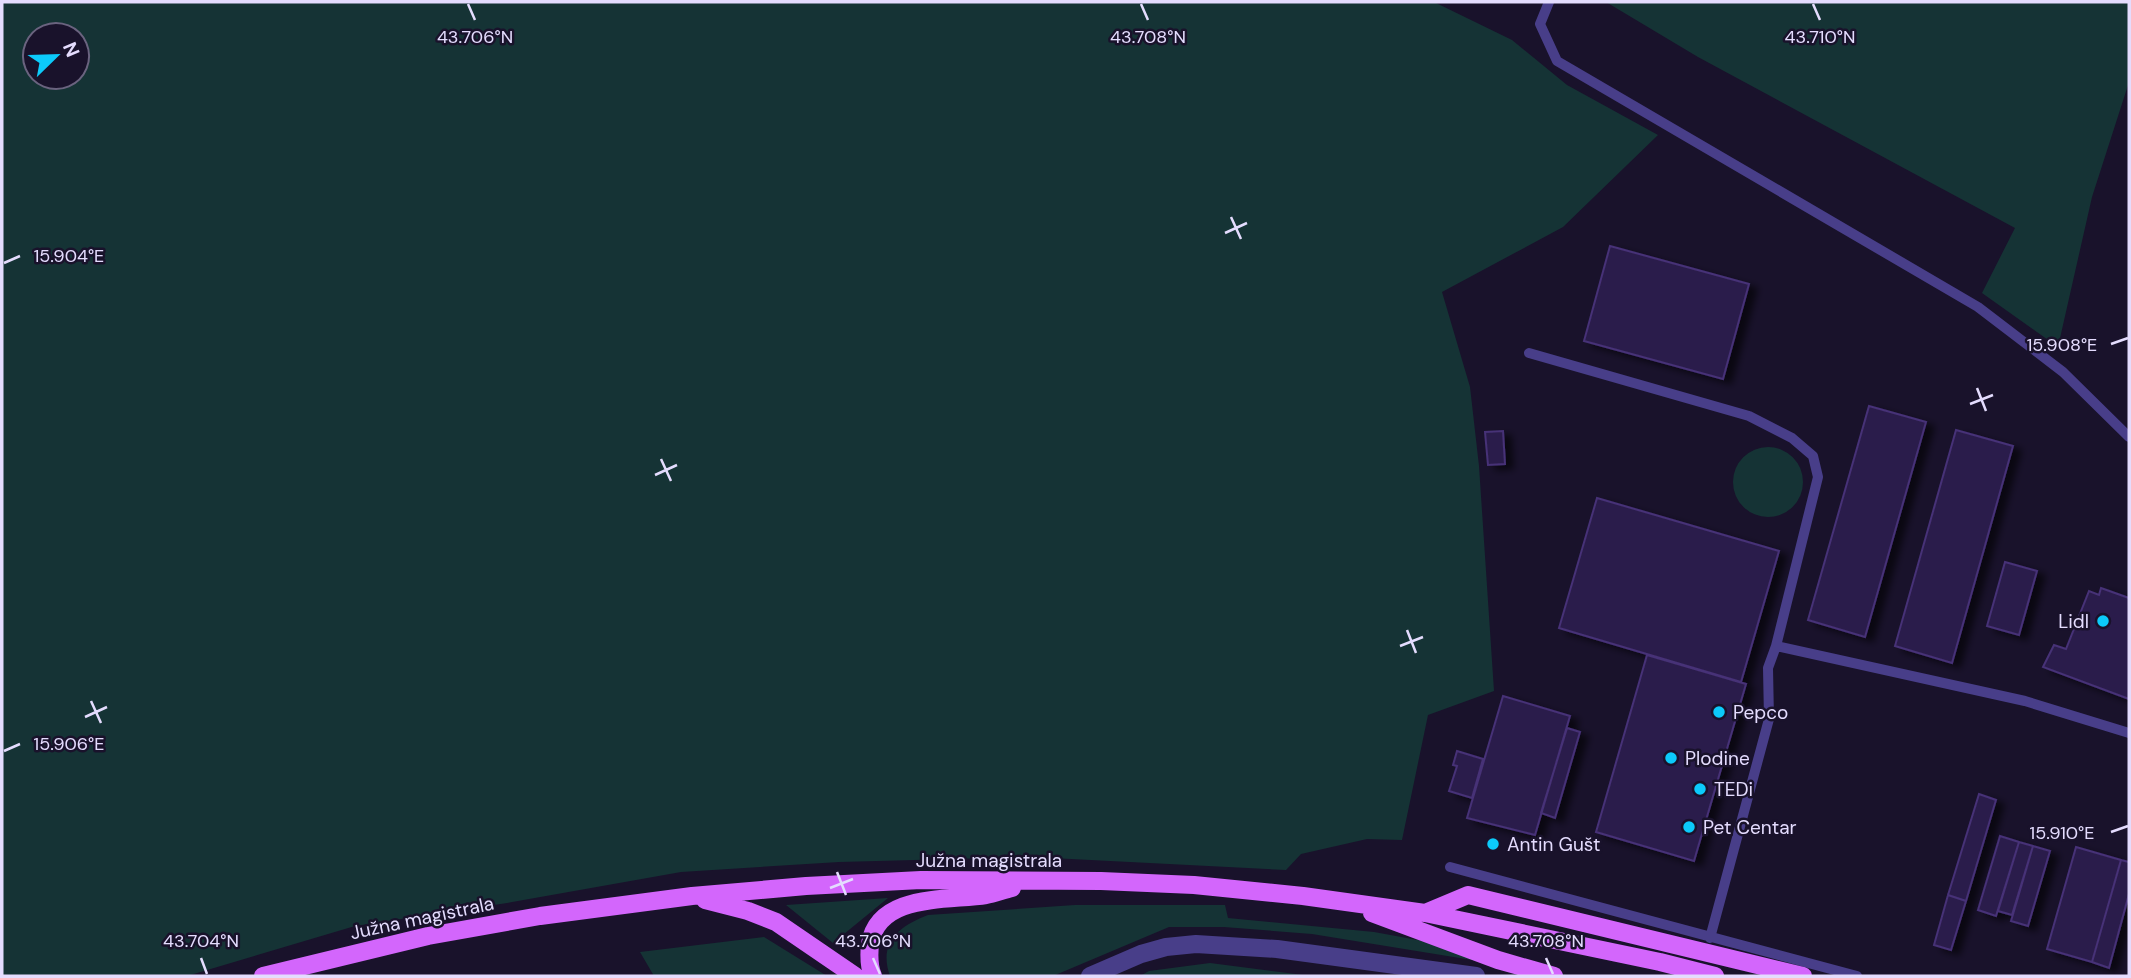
<svg xmlns="http://www.w3.org/2000/svg" width="2131" height="978" font-family="'DM Sans',sans-serif">
  <style>
    .green { fill: #153335; fill-rule: evenodd }
    .building { fill: #2c1e4c; stroke: #463177; stroke-width: 2; filter: url(#shadow) }
    .lines { fill: none; stroke-linecap: round; stroke-linejoin: round }
    .service { stroke: #483e89; stroke-width: 10 }
    .minor { stroke: #483e89; stroke-width: 18 }
    .primary { stroke: #d366fc; stroke-width: 18 }
    .ticks { fill: none; stroke: #e4dcfe; stroke-width: 2.5 }
    .poi-dot { fill: #0ccafa; stroke: #19122b; stroke-width: 2.5 }
    .labels { text-anchor: middle; dominant-baseline: central; stroke-width: 5; stroke-linejoin: round; paint-order: stroke }
    .poi-label { font-size: 19px; fill: #e4dcfe; stroke: #19122b; text-anchor: start }
    .street-label { font-size: 19px; fill: #e4dcfe; stroke: #19122b }
    .ticks-label { font-size: 18px; text-anchor: middle; fill: #e4dcfe; stroke: #19122b; stroke-width: 5; stroke-linejoin: round; paint-order: stroke }
  </style>
  <defs>
    <filter id="shadow"><feDropShadow dx="8" dy="4.5" stdDeviation="3.5" flood-color="#0009"/></filter>
  </defs>
  <rect width="100%" height="100%" fill="#19122b"/>
  <path class="green" d="M2 2H1434L1512 40 1567 85 1658 135 1563 227 1442 292 1470 387 1479 466 1494 691 1428 715 1402 840 1367 839 1301 854 1286 870 1032 857 839 862 681 872 507 903 355 926 187 976H2ZM77 35V77H35V35Z
    M1606 2H2129V82L2092 197 2058 347 1982 293 2015 228 1698 57Z
    M1733 482a35 35 0 1 1 70 0a35 35 0 1 1-70 0Z
    M888 898 833 943 786 905Z
    M1075 905H1225L1228 918 1374 932 1456 947 1571 976 1312 934 1224 927H1169L1053 976H890C878 943 899 926 928 915Z
    M764 937 827 976H654L640 952Z
    M1210 963 1311 976H1140L1149 971Z"/>
  <path class="building" d="M1610 246 1749 284 1723 379 1584 341Z
    M1869 406 1926 422 1865 637 1808 620Z
    M1956 430 2013 446 1952 663 1895 646Z
    M1503 431 1505 464 1488 465 1485 432Z
    M1597 498 1779 551 1741 682 1559 628Z
    M2005 562 2037 571 2019 635 1987 626Z
    M2101 588 2129 598V699L2043 667 2054 645 2066 649 2089 591 2099 595Z
    M1647 655 1746 684 1694 861 1596 832Z
    M1503 696 1570 716 1535 835 1467 818Z
    M1567 728 1580 732 1555 818 1541 813Z
    M1457 751 1483 759 1472 798 1449 791 1457 766 1453 765Z
    M1979 794 1996 800 1966 901 1948 895Z
    M2000 836 2019 842 1996 916 1978 910Z
    M2019 842 2033 846 2012 915 1998 911Z
    M2033 846 2050 851 2028 926 2011 921Z
    M2076 847 2121 860 2092 962 2047 949Z
    M2121 860 2129 862V894L2109 968 2092 962Z
    M1948 895 1966 901 1951 950 1934 945Z"/>
  <g class="lines">
    <path class="service" d="M1549 2 1540 24 1557 61 1978 307 2063 372 2129 437
      M1529 353 1749 416 1792 438 1813 456 1818 477 1776 646 1768 668 1769 719 1710 938
      M1776 646 2025 701 2129 733
      M1450 867 1857 976"/>
    <path class="minor" d="M1090 976 1141 954 1166 947 1196 944 1277 949 1476 976"/>
    <path class="primary" d="M705 900 748 911 776 922 855 976
      M1372 913 1498 960 1554 976
      M1425 913 1468 895 1803 976
      M263 976 428 936 540 916 692 896 806 886 921 880 1101 881 1194 885 1303 896 1425 913 1660 962 1715 976
      M873 976C869 967 869 954 870 944 878 893 948 901 986 895 994 894 1003 890 1012 888"/>
  </g>
  <path class="ticks" d="M468 4 475 20M1141 4 1148 20M1813 4 1820 20M1231 217 1241 239M1225 233 1247 223M4 263 20 256M2111 344 2128 338M1977 388 1986 411M1970 404 1993 395M661 459 671 481M655 475 677 465M1407 630 1416 653M1400 646 1423 637M91 701 101 723M85 717 107 707M4 751 20 744M2111 832 2128 826M837 872 846 895M830 888 853 879M201 958 207 974M873 958 880 974M1546 958 1553 974"/>
  <g class="poi-dot">
    <circle cx="2103" cy="621" r="7"/>
    <circle cx="1719" cy="712" r="7"/>
    <circle cx="1671" cy="758" r="7"/>
    <circle cx="1700" cy="789" r="7"/>
    <circle cx="1689" cy="827" r="7"/>
    <circle cx="1493" cy="844" r="7"/>
  </g>
  <g class="labels">
    <g class="poi-label">
      <text x="2089" y="621" text-anchor="end">Lidl</text>
      <text x="1733" y="712">Pepco</text>
      <text x="1685" y="758">Plodine</text>
      <text x="1714" y="789">TEDi</text>
      <text x="1703" y="827">Pet Centar</text>
      <text x="1507" y="844">Antin Gušt</text>
    </g>
    <g class="street-label">
      <text x="989" y="860">Južna magistrala</text>
      <text transform="translate(422 918) rotate(-12)">Južna magistrala</text>
    </g>
  </g>
  <g class="ticks-label">
    <text x="475" y="43">43.706°N</text>
    <text x="1148" y="43">43.708°N</text>
    <text x="1820" y="43">43.710°N</text>
    <text x="69" y="262">15.904°E</text>
    <text x="2062" y="351">15.908°E</text>
    <text x="69" y="750">15.906°E</text>
    <text x="2062" y="839">15.910°E</text>
    <text x="201" y="947">43.704°N</text>
    <text x="873" y="947">43.706°N</text>
    <text x="1546" y="947">43.708°N</text>
  </g>
  <rect width="2131" height="978" fill="none" stroke="#e4dcfe" stroke-width="7"/>
  <g transform="translate(56 56) rotate(67)"><circle r="33" fill="#19122b" stroke="#6a637f" stroke-width="2"/>
  <path d="M0-5L12 26L0 18L-12 26Z" fill="#0ccafa"/>
  <text y="-10" font-size="19" font-weight="bold" text-anchor="middle" fill="#e4dcfe">N</text>
  </g>
</svg>
